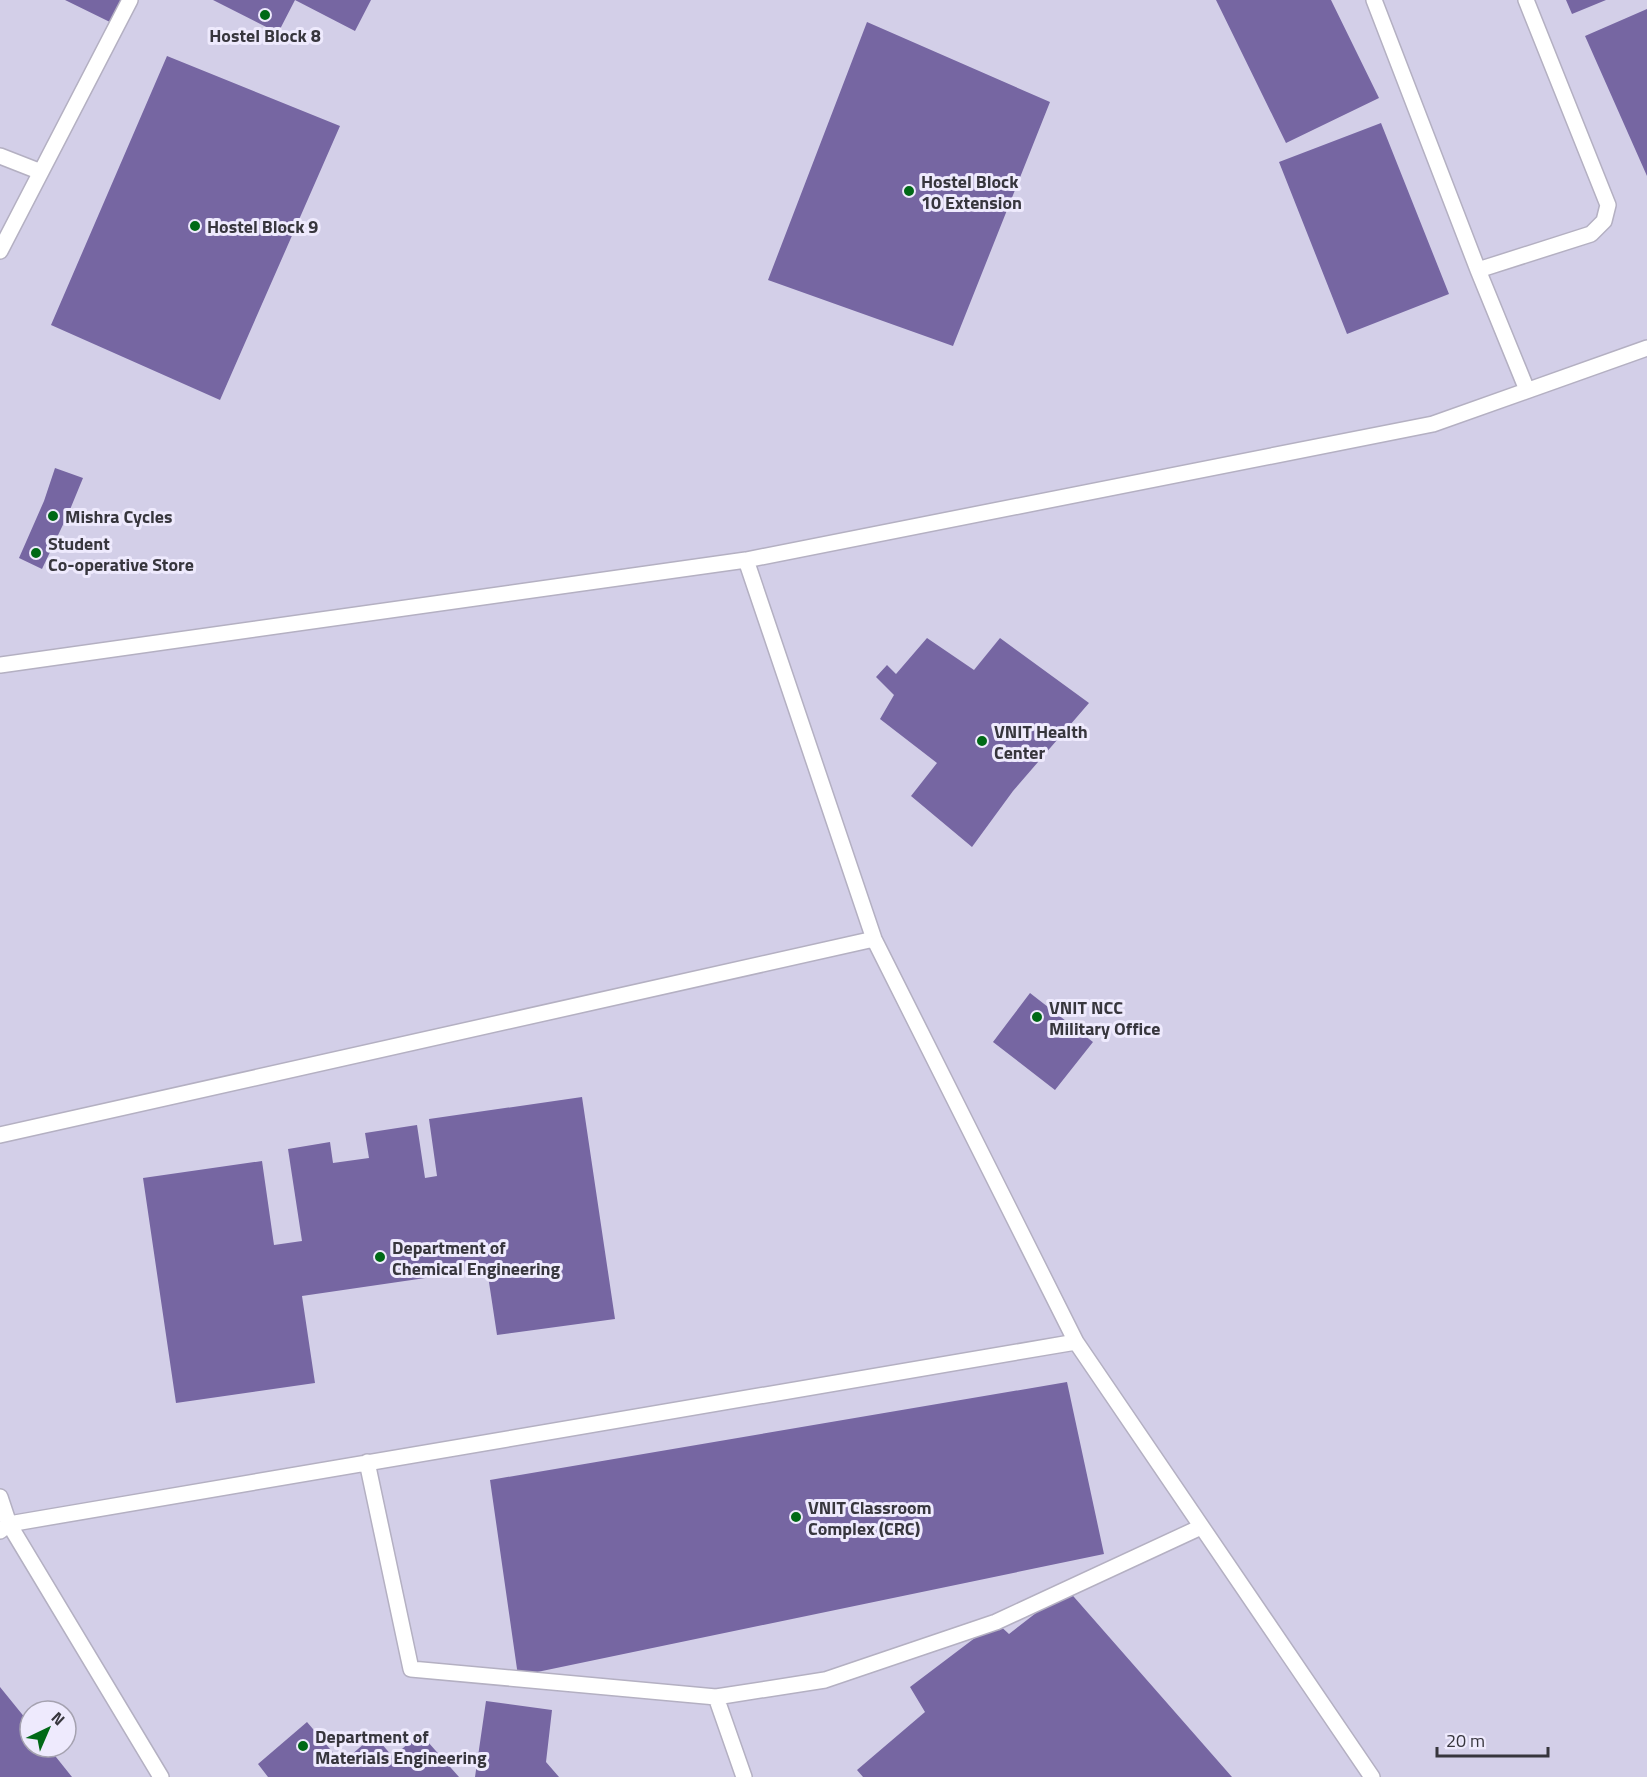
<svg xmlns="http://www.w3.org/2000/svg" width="1647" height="1777" font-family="'Titillium Web',sans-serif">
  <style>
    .built { fill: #d3cfe8; fill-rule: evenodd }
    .building { fill: #7666a2 }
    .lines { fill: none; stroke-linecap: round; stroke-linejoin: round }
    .lane-casing { stroke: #b4b0c2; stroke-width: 18 }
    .lane { stroke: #fff; stroke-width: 15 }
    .poi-dot { fill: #006916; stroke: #eeeafd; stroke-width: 2 }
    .labels { text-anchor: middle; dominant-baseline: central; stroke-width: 6; stroke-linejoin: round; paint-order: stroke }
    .poi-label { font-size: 18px; font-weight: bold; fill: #37363d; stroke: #eeeafd; text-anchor: start }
  </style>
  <rect width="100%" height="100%" fill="#e1ddf0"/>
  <path class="built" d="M0 0H1647V1777H0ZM30 1711H66V1747H30Z"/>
  <path class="building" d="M65 0H130L116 25Z
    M213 0H371L355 31 295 0 278 33Z
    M1216 0H1331L1379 98 1286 143Z
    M1566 0H1606L1572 14Z
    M1647 9V176L1585 36Z
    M867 22 1050 102 953 346 768 280Z
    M167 56 340 126 220 400 51 325Z
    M1381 123 1449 294 1347 334 1279 162Z
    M55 468 83 478 69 512 42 569 19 558 44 501Z
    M927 638 974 670 1000 638 1089 703 1013 791 972 847 911 796 937 763 880 719 894 695 876 677 887 665 896 674Z
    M1030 993 1093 1042 1055 1090 993 1042Z
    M582 1097 615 1319 497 1335 487 1269 302 1296 315 1383 176 1403 143 1178 262 1161 274 1245 302 1241 288 1149 330 1142 333 1163 369 1158 365 1133 417 1125 425 1178 437 1176 429 1119Z
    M1067 1382 1104 1554 518 1676 490 1480Z
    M1067 1589 1232 1777H863L857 1770 925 1712 910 1687 996 1622 1009 1634Z
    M0 1687 30 1724V1747H48L72 1777H0Z
    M486 1701 552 1710 546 1762 559 1777H475Z
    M307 1722 342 1763 374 1735 393 1757 420 1733 459 1777H268L258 1764Z"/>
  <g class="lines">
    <g class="lane-casing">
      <path id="lane" d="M1374 0 1478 270 1527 390
        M0 156 41 172
        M0 251 130 0
        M1478 270 1591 234 1604 221 1608 205 1526 0
        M746 560 874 939 1076 1342 1372 1777
        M0 665 746 560 1433 424 1647 348
        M0 1135 874 939
        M367 1462 411 1669 716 1697 825 1680 996 1622 1201 1527
        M0 1497 9 1524 161 1777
        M0 1531 9 1524 1076 1342
        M716 1697 744 1777"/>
    </g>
    <use href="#lane" class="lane"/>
  </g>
  <g class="poi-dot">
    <circle cx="265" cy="15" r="6"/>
    <circle cx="909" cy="191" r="6"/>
    <circle cx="195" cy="226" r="6"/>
    <circle cx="53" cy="516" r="6"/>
    <circle cx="36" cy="553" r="6"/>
    <circle cx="982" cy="741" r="6"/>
    <circle cx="1037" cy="1017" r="6"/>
    <circle cx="380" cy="1257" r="6"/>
    <circle cx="796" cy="1517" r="6"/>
    <circle cx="303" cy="1746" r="6"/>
  </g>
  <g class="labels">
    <g class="poi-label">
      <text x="265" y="35" text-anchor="middle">Hostel Block 8</text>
      <text x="921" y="181">Hostel Block<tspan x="921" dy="21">10 Extension</tspan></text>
      <text x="207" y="226">Hostel Block 9</text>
      <text x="65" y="516">Mishra Cycles</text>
      <text x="48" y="543">Student<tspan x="48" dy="21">Co-operative Store</tspan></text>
      <text x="994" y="731">VNIT Health<tspan x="994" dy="21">Center</tspan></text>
      <text x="1049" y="1007">VNIT NCC<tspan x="1049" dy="21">Military Office</tspan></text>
      <text x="392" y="1247">Department of<tspan x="392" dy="21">Chemical Engineering</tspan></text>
      <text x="808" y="1507">VNIT Classroom<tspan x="808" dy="21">Complex (CRC)</tspan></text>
      <text x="315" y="1736">Department of<tspan x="315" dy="21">Materials Engineering</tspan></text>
    </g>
  </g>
  <g transform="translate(48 1729) rotate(44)"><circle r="28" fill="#eeeafd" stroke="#a5a2b0" stroke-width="1.5"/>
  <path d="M0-4.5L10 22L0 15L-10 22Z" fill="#006916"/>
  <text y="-9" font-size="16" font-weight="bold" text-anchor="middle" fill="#37363d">N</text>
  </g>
  <path d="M1437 1747v9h111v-9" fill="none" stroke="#37363d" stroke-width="3"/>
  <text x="1446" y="1747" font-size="18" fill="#37363d" stroke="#eeeafd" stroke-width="4.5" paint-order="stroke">20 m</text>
</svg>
